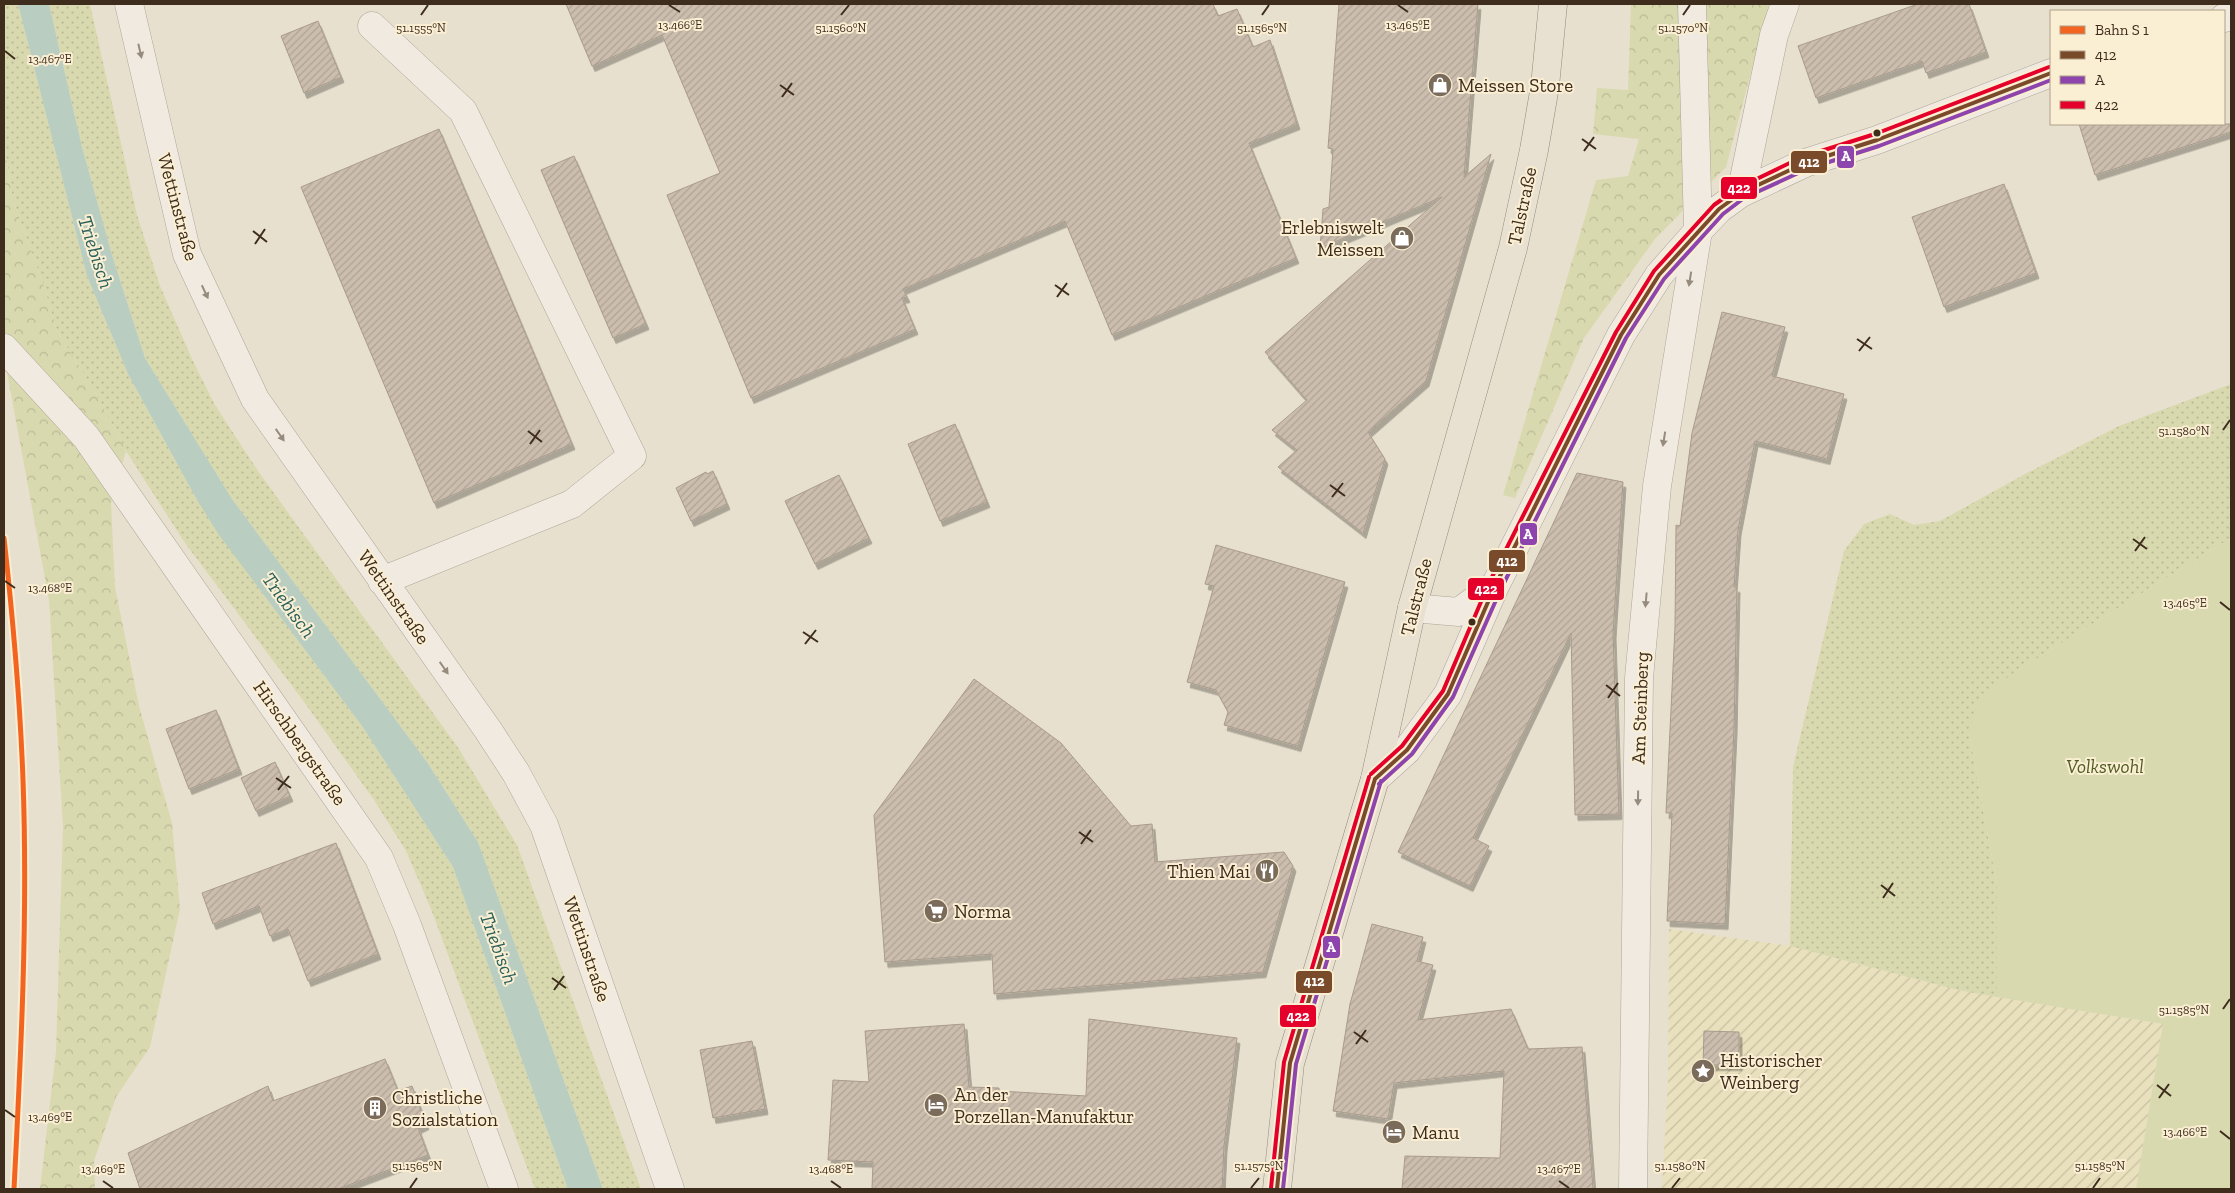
<svg xmlns="http://www.w3.org/2000/svg" width="2235" height="1193" font-family="'Zilla Slab',serif">
  <style>
    .farmland { fill: url(#farmland-furrows) }
    .grass { fill: url(#grass-dots) }
    .forest { fill: url(#forest-crowns) }
    .garden { fill: #d9d9af }
    .water { fill: #b9cec1 }
    .building { fill: url(#building-hatch); stroke: #a99b8c; filter: url(#shadow) }
    .lines { fill: none; stroke-linecap: round; stroke-linejoin: round }
    .minor-casing { stroke: #ada597; stroke-width: 29 }
    .major-casing { stroke: #938a7d; stroke-width: 29 }
    .minor { stroke: #f0eae0; stroke-width: 28 }
    .major { stroke: #e8e1d1; stroke-width: 28 }
    .bus-1-casing { stroke: #faeed3; stroke-width: 8 }
    .bus-2-casing { stroke: #faeed3; stroke-width: 8 }
    .bus-3-casing { stroke: #faeed3; stroke-width: 8 }
    .bus-1 { stroke: #7a4b2a; stroke-width: 4 }
    .bus-2 { stroke: #8e44ad; stroke-width: 4 }
    .bus-3 { stroke: #e4002b; stroke-width: 4 }
    .rail-1-casing { stroke: #faeed3; stroke-width: 9 }
    .rail-1 { stroke: #f36421; stroke-width: 5 }
    .oneway { fill: #978b7e }
    .ticks { fill: none; stroke: #3e2c1d; stroke-width: 2 }
    .bus-dot { fill: #3e2c1d; stroke: #faeed3; stroke-width: 2 }
    .labels { text-anchor: middle; dominant-baseline: central; stroke-width: 4; stroke-linejoin: round; paint-order: stroke }
    .poi-label { font-size: 19px; fill: #3e2c1d; stroke: #faeed3; text-anchor: start }
    .street-label { font-size: 19px; fill: #3e2c1d; stroke: #faeed3 }
    .park-label { font-size: 19px; font-style: italic; fill: #4f5d21; stroke: #faeed3 }
    .water-label { font-size: 20px; font-style: italic; fill: #2a605b; stroke: #faeed3 }
    .ticks-label { font-size: 12px; text-anchor: middle; fill: #3e2c1d; stroke: #faeed3; stroke-width: 4; stroke-linejoin: round; paint-order: stroke }
    .line-badge { stroke: #faeed3; stroke-width: 2 }
    .badge-label { font-size: 14px; text-anchor: middle; font-weight: bold; fill: #fff }
  </style>
  <defs>
    <pattern id="farmland-furrows" width="10" height="10" patternUnits="userSpaceOnUse" patternTransform="scale(1.25)"><rect width="10" height="10" fill="#e9e0bd"/><path d="M-1 1l2-2M0 10L10 0M9 11l2-2" fill="none" stroke="#c9c0a2"/></pattern>
    <pattern id="grass-dots" width="8" height="8" patternUnits="userSpaceOnUse" patternTransform="scale(1.25)"><rect width="8" height="8" fill="#d9d9af"/><path d="M2 2h.1M6 6h.1" fill="none" stroke="#bbba96" stroke-width="1.8" stroke-linecap="round"/></pattern>
    <pattern id="forest-crowns" width="20" height="18" patternUnits="userSpaceOnUse" patternTransform="scale(1.25)"><rect width="20" height="18" fill="#d9d9af"/><path d="M2 6a3 3 0 1 1 6 0M12 15a3 3 0 1 1 6 0" fill="none" stroke="#bbba96"/></pattern>
    <pattern id="building-hatch" width="6" height="6" patternUnits="userSpaceOnUse" patternTransform="scale(1.25)"><rect width="6" height="6" fill="#ccbeae"/><path d="M-1 1l2-2M0 6l6-6M5 7l2-2" fill="none" stroke="#b0a395"/></pattern>
    <filter id="shadow"><feDropShadow dx="3" dy="5.5" stdDeviation="0" flood-color="#0004"/></filter>
  </defs>
  <rect width="100%" height="100%" fill="#e8e0ce"/>
  <path class="farmland" d="M1669 929 1790 946 1958 990 2163 1024 2136 1189H1662L1668 1079Z"/>
  <path class="grass" d="M4 4H18L87 276 128 374 197 500 247 572 362 726 453 867 568 1189H535L431 909 406 851 374 800 307 706 185 543 126 451 95 392 57 331 43 283 13 201 4 144Z
    M49 4H90L137 215 160 286 193 361 215 405 258 471 459 749 517 845 641 1189H603L478 842 427 762 232 499 145 358 112 255 82 147Z
    M2231 384V538L2015 672 1969 732 1997 885V997L1958 990 1790 946 1793 767 1844 551 1864 524 1890 514 1914 525 1940 521 2025 474 2119 426Z"/>
  <path class="forest" d="M1631 4H1769L1726 167 1655 239 1584 338 1515 498 1503 495 1596 180 1628 176 1639 139 1593 134 1597 88 1628 90Z
    M4 144 13 201 43 283 57 331 95 392 126 451 111 503 115 587 139 706 172 823 180 909 150 1047 116 1097 94 1161 95 1189H40L56 1051 63 826 49 600 4 356Z"/>
  <path class="garden" d="M2231 538V1189H2136L2163 1024 1997 997V885L1969 732 1977 700 2015 672Z"/>
  <path class="water" d="M18 4H49L82 147 112 255 145 358 232 499 427 762 478 842 603 1189H568L453 867 362 726 219 535 197 500 128 374 87 276Z"/>
  <path class="building" d="M566 4H1213L1218 16 1237 9 1253 47 1270 40 1297 124 1249 143 1296 258 1112 335 1065 221 903 289 907 297 902 298 915 329 751 398 667 195 720 173 662 35 592 66Z
    M1339 4H1478L1464 177 1491 154 1426 381 1368 432 1385 459 1363 533 1278 467 1297 450 1272 430 1307 400 1265 352 1442 197 1320 248 1323 209 1329 207 1333 149 1328 148Z
    M1918 4H1969L1986 52 1926 73 1922 61 1816 98 1798 46Z
    M318 21 341 77 304 93 281 36Z
    M2079 124H2231V132L2095 175Z
    M439 129 572 444 434 503 301 187Z
    M574 156 646 324 613 338 541 170Z
    M2004 184 2036 273 1944 307 1912 217Z
    M1722 312 1785 327 1772 376 1844 394 1827 459 1755 441 1738 530 1734 587H1737L1734 729 1725 924 1667 921 1672 813H1666L1675 627 1676 525 1680 526 1692 433Z
    M955 424 987 502 940 521 908 444Z
    M713 471 727 504 691 521 676 488 706 472 707 474Z
    M1577 473 1623 482 1613 633 1619 814 1575 815 1571 633 1473 838 1489 846 1470 886 1398 852Z
    M839 475 869 538 815 564 785 501Z
    M1216 545 1345 582 1298 746 1224 725 1228 712 1216 690 1187 682 1214 586 1205 584Z
    M974 679 1061 743 1131 826 1152 824 1155 862 1284 852 1293 866 1263 972 994 994 992 954 885 962 874 815Z
    M216 710 239 769 189 789 166 729Z
    M275 762 290 796 256 811 241 778Z
    M336 843 378 954 308 981 288 929 270 936 259 906 213 924 202 893Z
    M1372 924 1423 937 1417 961 1433 965 1418 1020 1511 1009 1528 1049 1582 1047 1593 1189H1402L1405 1156 1500 1158 1504 1071 1394 1083 1388 1119 1333 1111 1350 1004Z
    M1089 1019 1237 1038 1224 1146 1222 1189H872L873 1162 828 1160 833 1080 869 1082 865 1031 964 1024 969 1087 999 1088V1091L1086 1096Z
    M1704 1031 1739 1032V1065H1703Z
    M752 1041 765 1109 713 1118 700 1050Z
    M385 1059 398 1091 412 1086 426 1124 418 1128 428 1155 338 1189H140L128 1153 268 1086 273 1101Z"/>
  <g class="lines">
    <g class="minor-casing">
      <path id="minor" d="M129 4 187 254 255 399 488 730 516 773 544 825 670 1189
        M2224 18 2231 16
        M372 26 463 111 632 456 572 504 382 581
        M1741 193 1774 35 1785 4
        M4 348 86 437 379 858 407 925 504 1189
        M1412 608 1459 612 1494 586
        M1375 779 1407 750 1448 694 1495 586 1621 335 1659 275 1698 231 1719 209 1741 193 1805 163 1877 140 2051 73
        M1633 1189 1639 678 1657 486 1698 231 1692 4"/>
    </g>
    <g class="major-casing">
      <path id="major" d="M1277 1189 1290 1063 1375 779 1412 608 1513 248 1534 150 1545 86 1553 4"/>
    </g>
    <use href="#minor" class="minor"/>
    <use href="#major" class="major"/>
    <g class="bus-1-casing">
      <path id="bus-1" d="M1375 779 1407 750 1448 694 1495 586 1621 335 1659 275 1719 209 1741 193 1805 163 1877 140 2051 73
        M1277 1189 1290 1063 1375 779"/>
    </g>
    <g class="bus-2-casing">
      <path id="bus-2" d="M1379 784 1412 754 1453 697 1501 589 1626 338 1664 279 1723 214 1744 198 1807 169 1879 146 2051 80
        M1283 1189 1296 1064 1381 781"/>
    </g>
    <g class="bus-3-casing">
      <path id="bus-3" d="M1371 774 1402 746 1443 691 1489 583 1616 332 1654 271 1714 205 1738 188 1802 157 1875 134 2049 67
        M1271 1188 1284 1062 1369 777"/>
    </g>
    <use href="#bus-1" class="bus-1"/>
    <use href="#bus-2" class="bus-2"/>
    <use href="#bus-3" class="bus-3"/>
    <g class="rail-1-casing">
      <path id="rail-1" d="M4 538C13 619 20 699 23 780 28 916 21 1053 14 1189"/>
    </g>
    <use href="#rail-1" class="rail-1"/>
  </g>
  <defs><path id="oneway-solid" d="M-6-.8H1V-3.2L6.5 0L1 3.2V.8H-6Z" transform="scale(1.25)"/></defs>
  <g class="oneway">
    <use href="#oneway-solid" transform="translate(140 51) rotate(77)"/>
    <use href="#oneway-solid" transform="translate(1690 279) rotate(99)"/>
    <use href="#oneway-solid" transform="translate(205 292) rotate(65)"/>
    <use href="#oneway-solid" transform="translate(280 435) rotate(55)"/>
    <use href="#oneway-solid" transform="translate(1664 439) rotate(99)"/>
    <use href="#oneway-solid" transform="translate(1646 600) rotate(95)"/>
    <use href="#oneway-solid" transform="translate(444 668) rotate(55)"/>
    <use href="#oneway-solid" transform="translate(1638 798) rotate(91)"/>
  </g>
  <path class="ticks" d="M669 5 680 12M1398 5 1408 12M421 15 428 5M841 15 849 5M1262 15 1269 5M1683 15 1690 5M5 51 15 59M780 85 794 95M782 97 792 83M1582 139 1596 149M1584 151 1594 137M253 231 267 242M255 244 265 229M1055 285 1069 295M1057 297 1067 283M1857 339 1872 349M1859 351 1870 337M2223 430 2230 420M528 431 542 442M530 444 540 430M1330 485 1345 496M1332 497 1343 483M2133 539 2147 549M2135 551 2145 537M5 581 15 588M2220 602 2230 610M803 632 818 642M805 644 816 630M1606 685 1620 696M1608 698 1618 683M276 778 291 788M278 790 289 776M1079 832 1093 842M1081 844 1091 830M1881 885 1895 896M1883 898 1893 883M552 978 566 988M554 990 564 976M2223 1009 2230 999M1354 1032 1368 1042M1356 1044 1366 1030M2157 1085 2171 1096M2159 1098 2169 1084M5 1110 15 1117M2220 1131 2230 1139M103 1181 113 1188M831 1181 841 1188M1559 1181 1569 1188M410 1188 417 1178M1251 1188 1259 1178M1672 1188 1680 1178M2093 1188 2100 1178"/>
  <defs>
    <g id="shop-disc" transform="scale(1.25)"><circle r="9.5" fill="#7a6b5b" stroke="#faeed3"/><path d="M-5-2.5h2.3a2.7 3.5 0 0 1 5.4 0H5L5.5 6h-11ZM-1.5-2.5h3a1.5 2.3 0 0 0-3 0Z" fill="#fff"/></g>
    <g id="restaurant-disc" transform="scale(1.25)"><circle r="9.5" fill="#7a6b5b" stroke="#faeed3"/><path d="M-5-6h1v4h1v-4h1v4h1v-4h1v5L-1.5 .5V6h-2V.5L-5-1ZM5-6V6H3V1.5H1.5Q1.5-4 5-6Z" fill="#fff"/></g>
    <g id="supermarket-disc" transform="scale(1.25)"><circle r="9.5" fill="#7a6b5b" stroke="#faeed3"/><path d="M-6-5.5h2.5l.6 2H6L4.5 2H-2.5L-4.4-4H-6ZM-1.5 3.2a1.3 1.3 0 1 0 .1 0ZM3 3.2a1.3 1.3 0 1 0 .1 0Z" fill="#fff"/></g>
    <g id="sight-disc" transform="scale(1.25)"><circle r="9.5" fill="#7a6b5b" stroke="#faeed3"/><path d="M0-6L1.8-2.2L6-1.7L2.9 1.2L3.7 5.4L0 3.3L-3.7 5.4L-2.9 1.2L-6-1.7L-1.8-2.2Z" fill="#fff"/></g>
    <g id="hotel-disc" transform="scale(1.25)"><circle r="9.5" fill="#7a6b5b" stroke="#faeed3"/><path d="M-6-4.5h1.5V1H6V5H4.5V3h-9V5H-6ZM-4 0a1.8 1.8 0 1 1 3.6 0ZM.5 0V-2.5h3Q6-2.5 6 0Z" fill="#fff"/></g>
    <g id="building-disc" transform="scale(1.25)"><circle r="9.5" fill="#7a6b5b" stroke="#faeed3"/><path d="M-4-6H4V6H1V3H-1V6H-4ZM-2.5-4.3h1.7v1.8h-1.7ZM.8-4.3h1.7v1.8H.8ZM-2.5-1h1.7V.8h-1.7ZM.8-1h1.7V.8H.8Z" fill="#fff"/></g>
  </defs>
  <g fill-rule="evenodd">
    <use href="#shop-disc" x="1440" y="85"/>
    <use href="#shop-disc" x="1402" y="238"/>
    <use href="#restaurant-disc" x="1267" y="871"/>
    <use href="#supermarket-disc" x="936" y="911"/>
    <use href="#sight-disc" x="1703" y="1071"/>
    <use href="#hotel-disc" x="936" y="1105"/>
    <use href="#building-disc" x="375" y="1108"/>
    <use href="#hotel-disc" x="1394" y="1132"/>
  </g>
  <g class="bus-dot">
    <circle cx="1877" cy="133" r="4.5"/>
    <circle cx="1472" cy="622" r="4.5"/>
  </g>
  <g class="labels">
    <g class="poi-label">
      <text x="1458" y="85">Meissen Store</text>
      <text x="1384" y="227" text-anchor="end">Erlebniswelt<tspan x="1384" dy="22">Meissen</tspan></text>
      <text x="1250" y="871" text-anchor="end">Thien Mai</text>
      <text x="954" y="911">Norma</text>
      <text x="1720" y="1060">Historischer<tspan x="1720" dy="22">Weinberg</tspan></text>
      <text x="954" y="1094">An der<tspan x="954" dy="22">Porzellan-Manufaktur</tspan></text>
      <text x="392" y="1097">Christliche<tspan x="392" dy="22">Sozialstation</tspan></text>
      <text x="1412" y="1132">Manu</text>
    </g>
    <g class="street-label">
      <text transform="translate(1522 206) rotate(-78)">Talstraße</text>
      <text transform="translate(178 207) rotate(75)">Wettinstraße</text>
      <text transform="translate(394 597) rotate(55)">Wettinstraße</text>
      <text transform="translate(1416 597) rotate(-76)">Talstraße</text>
      <text transform="translate(1640 708) rotate(-88)">Am Steinberg</text>
      <text transform="translate(300 743) rotate(55)">Hirschbergstraße</text>
      <text transform="translate(587 949) rotate(71)">Wettinstraße</text>
    </g>
    <g class="park-label">
      <text x="2105" y="766">Volkswohl</text>
    </g>
    <g class="water-label">
      <text transform="translate(96 252) rotate(72)">Triebisch</text>
      <text transform="translate(289 605) rotate(54)">Triebisch</text>
      <text transform="translate(499 948) rotate(70)">Triebisch</text>
    </g>
  </g>
  <g class="ticks-label">
    <text x="1408" y="29">13.465°E</text>
    <text x="680" y="29">13.466°E</text>
    <text x="421" y="32">51.1555°N</text>
    <text x="841" y="32">51.1560°N</text>
    <text x="1262" y="32">51.1565°N</text>
    <text x="1683" y="32">51.1570°N</text>
    <text x="50" y="63">13.467°E</text>
    <text x="2184" y="435">51.1580°N</text>
    <text x="50" y="592">13.468°E</text>
    <text x="2185" y="607">13.465°E</text>
    <text x="2184" y="1014">51.1585°N</text>
    <text x="50" y="1121">13.469°E</text>
    <text x="2185" y="1136">13.466°E</text>
    <text x="417" y="1170">51.1565°N</text>
    <text x="1259" y="1170">51.1575°N</text>
    <text x="1680" y="1170">51.1580°N</text>
    <text x="2100" y="1170">51.1585°N</text>
    <text x="103" y="1173">13.469°E</text>
    <text x="831" y="1173">13.468°E</text>
    <text x="1559" y="1173">13.467°E</text>
  </g>
  <g class="line-badge">
    <rect x="1836" y="145" width="19" height="24" rx="5" fill="#8e44ad"/>
    <rect x="1790" y="150" width="38" height="24" rx="5" fill="#7a4b2a"/>
    <rect x="1720" y="176" width="38" height="24" rx="5" fill="#e4002b"/>
    <rect x="1519" y="522" width="19" height="24" rx="5" fill="#8e44ad"/>
    <rect x="1488" y="549" width="38" height="24" rx="5" fill="#7a4b2a"/>
    <rect x="1467" y="577" width="38" height="24" rx="5" fill="#e4002b"/>
    <rect x="1322" y="935" width="19" height="24" rx="5" fill="#8e44ad"/>
    <rect x="1295" y="970" width="38" height="24" rx="5" fill="#7a4b2a"/>
    <rect x="1279" y="1004" width="38" height="24" rx="5" fill="#e4002b"/>
  </g>
  <g class="badge-label">
    <text x="1846" y="161">A</text>
    <text x="1809" y="167">412</text>
    <text x="1739" y="193">422</text>
    <text x="1528" y="539">A</text>
    <text x="1507" y="566">412</text>
    <text x="1486" y="594">422</text>
    <text x="1331" y="952">A</text>
    <text x="1314" y="986">412</text>
    <text x="1298" y="1021">422</text>
  </g>
  <rect width="2235" height="1193" fill="none" stroke="#3e2c1d" stroke-width="10"/>
  <rect x="2050" y="10" width="175" height="115" fill="#faeed3" stroke="#afa08a"/>
  <rect x="2060" y="26" width="25" height="8" fill="#f36421" stroke="#afa08a"/>
  <text x="2095" y="35" font-size="15" fill="#3e2c1d">Bahn S 1</text>
  <rect x="2060" y="51" width="25" height="8" fill="#7a4b2a" stroke="#afa08a"/>
  <text x="2095" y="60" font-size="15" fill="#3e2c1d">412</text>
  <rect x="2060" y="76" width="25" height="8" fill="#8e44ad" stroke="#afa08a"/>
  <text x="2095" y="85" font-size="15" fill="#3e2c1d">A</text>
  <rect x="2060" y="101" width="25" height="8" fill="#e4002b" stroke="#afa08a"/>
  <text x="2095" y="110" font-size="15" fill="#3e2c1d">422</text>
</svg>
